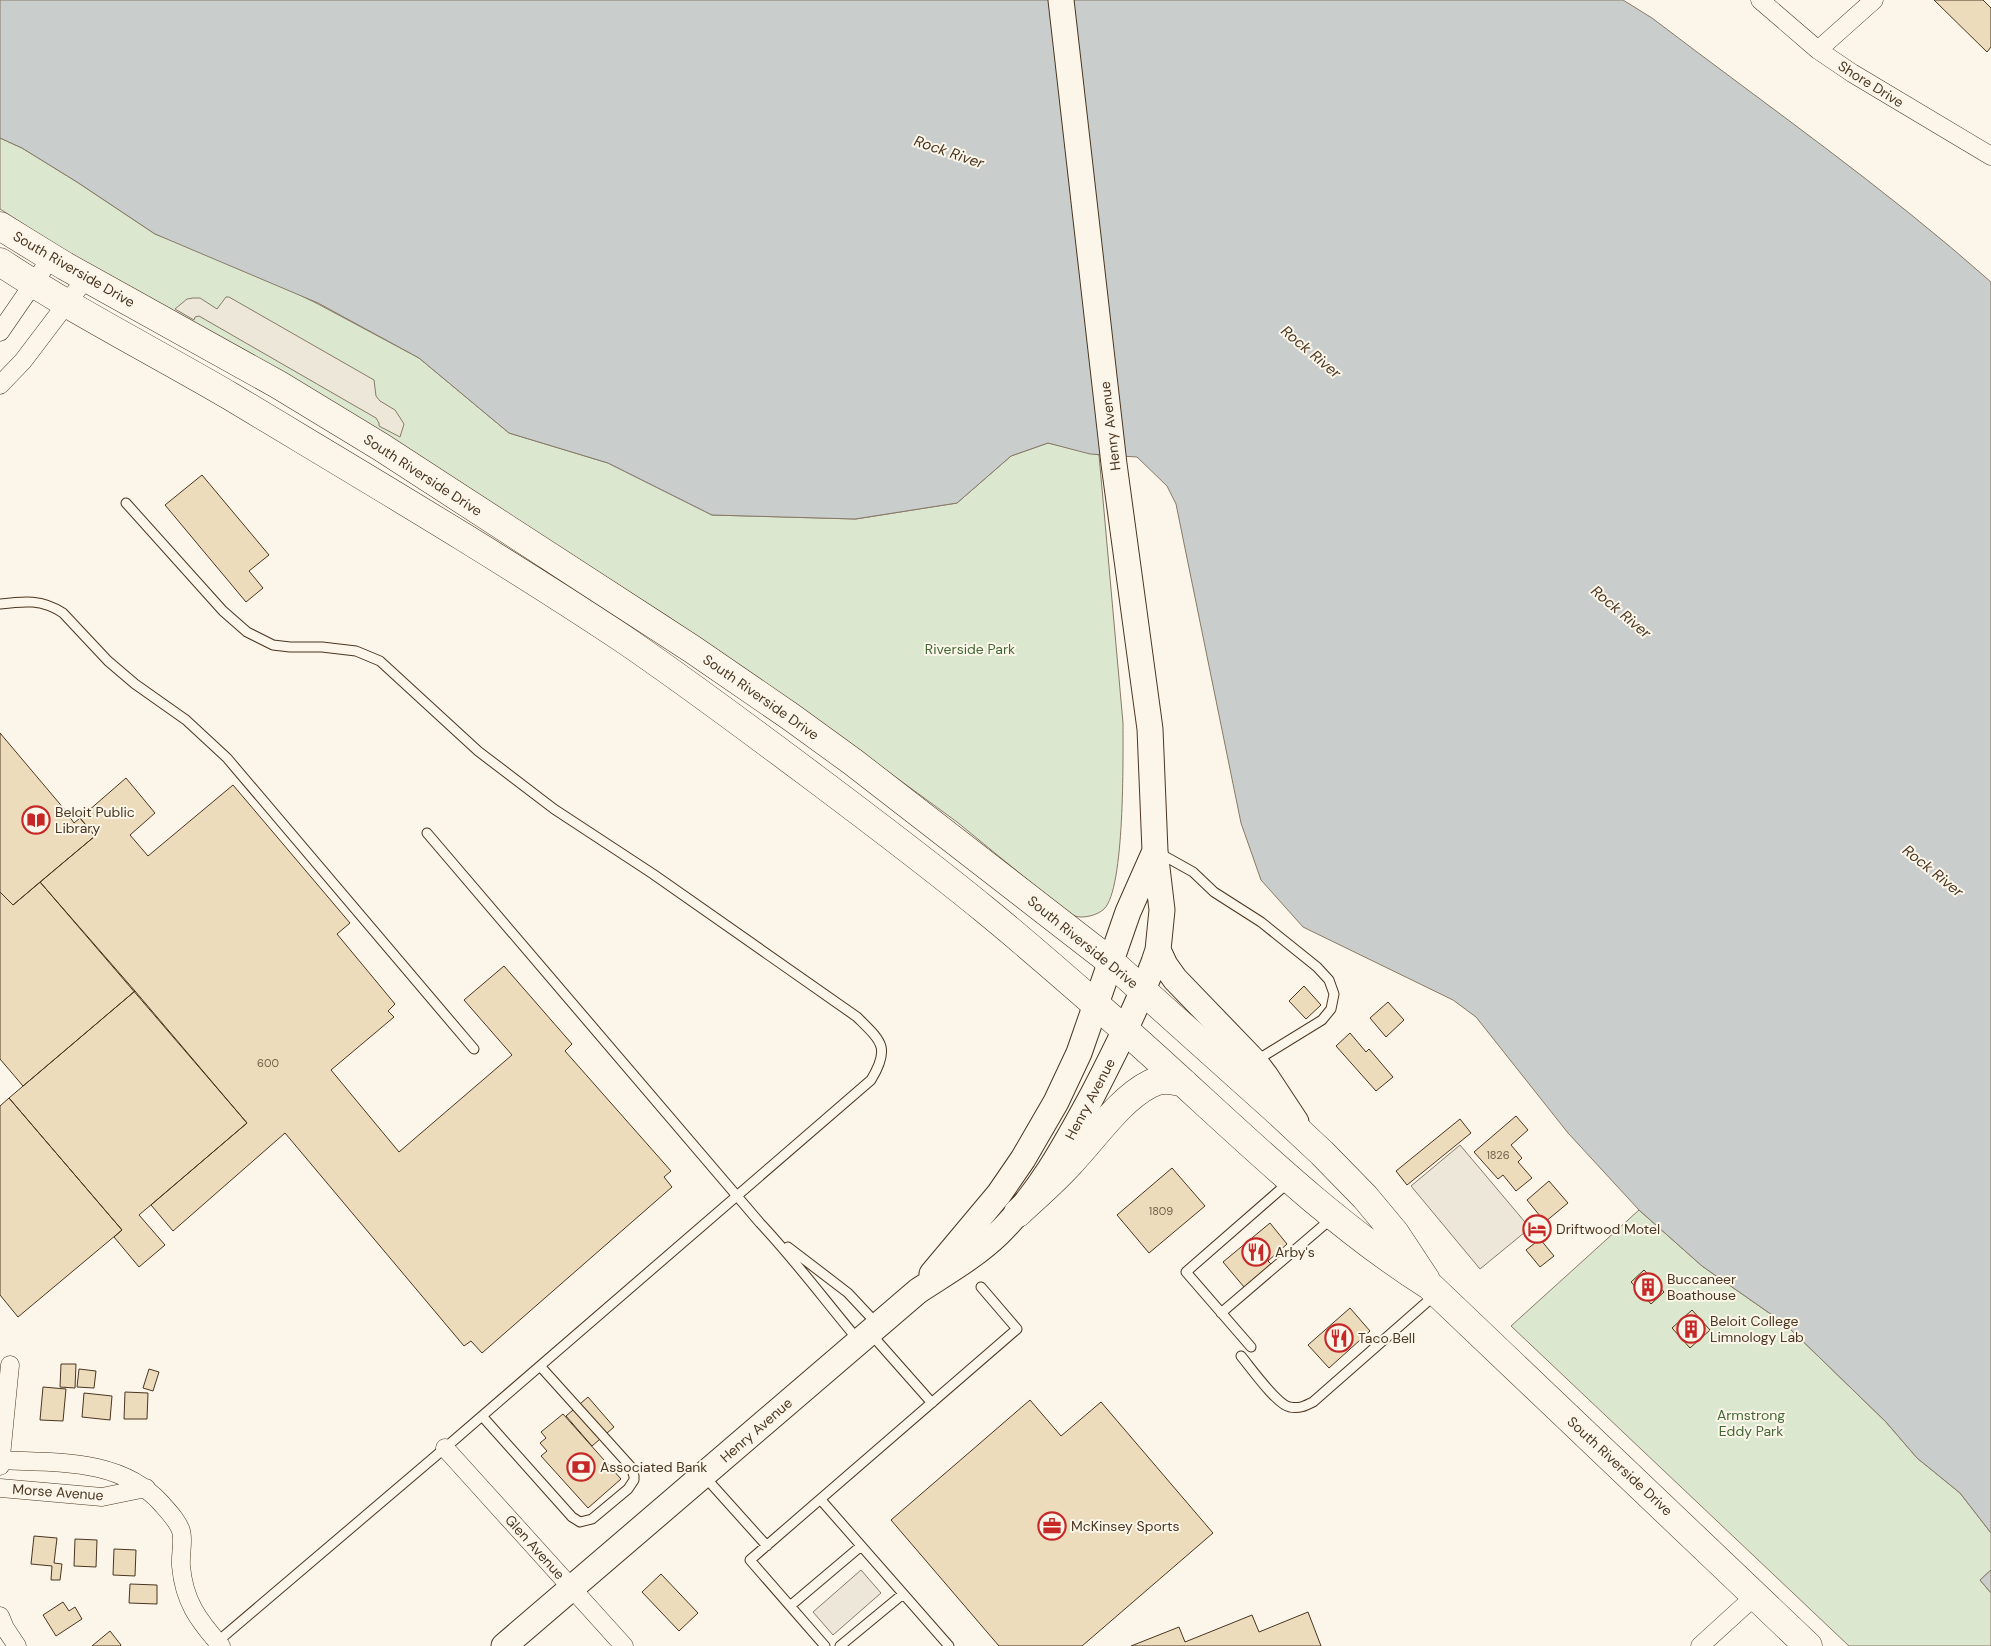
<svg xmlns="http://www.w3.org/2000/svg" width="1991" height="1646" font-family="'DM Sans',sans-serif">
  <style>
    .green { fill: #dce7d0; stroke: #887966 }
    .parking { fill: #ede7d9; stroke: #887966 }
    .water { fill: #c9cecd; stroke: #887966 }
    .building { fill: #ecdcbc; stroke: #4a3520 }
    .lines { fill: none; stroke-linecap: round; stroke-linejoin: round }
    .lane-casing { stroke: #4a3520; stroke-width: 11 }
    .street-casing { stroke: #4a3520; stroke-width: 19 }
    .secondary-casing { stroke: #4a3520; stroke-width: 27 }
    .primary-casing { stroke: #4a3520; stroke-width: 29 }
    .lane { stroke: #fbf6e9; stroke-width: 9 }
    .street { stroke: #fbf6e9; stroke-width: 18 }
    .secondary { stroke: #fbf6e9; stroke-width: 25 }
    .primary { stroke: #fbf6e9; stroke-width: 28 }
    .labels { text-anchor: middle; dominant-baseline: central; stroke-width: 4; stroke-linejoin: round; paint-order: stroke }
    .number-label { font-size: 11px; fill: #725f47 }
    .street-label { font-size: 14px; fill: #4a3520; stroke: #fbf6e9 }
    .park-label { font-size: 14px; fill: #436837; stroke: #fbf6e9 }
    .poi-label { font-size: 14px; fill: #4a3520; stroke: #fbf6e9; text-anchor: start }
    .water-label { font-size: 15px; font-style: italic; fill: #4a3520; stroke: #fbf6e9 }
  </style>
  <rect width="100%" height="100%" fill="#fbf6e9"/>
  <path class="green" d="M0 138 22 148 77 182 155 234 239 265 318 304 419 358 509 433 608 463 712 515 856 519 957 503 1011 456 1048 443 1099 455 1123 723C1123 756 1125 889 1104 909 1098 915 1083 919 1075 916 1071 914 1066 910 1062 908L957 822 849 743 669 617 479 496 72 255 0 209Z
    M1639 1210 1702 1266 1785 1324 1886 1422 1917 1458 1960 1493 1991 1533V1570L1980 1580 1991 1593V1646H1849L1511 1326Z"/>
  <path class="parking" d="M226 297H229L374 380 376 396 380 401 395 410 404 424 400 437 379 426V423L376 418 199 316 195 317 194 320 175 309 187 299 193 298H200L217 309Z
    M1460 1145 1530 1228 1480 1269 1411 1186Z
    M861 1570 881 1593 833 1635 813 1612Z"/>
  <path class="water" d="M0 0H1623L1652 18C1766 105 1884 187 1991 282V1533L1960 1493 1917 1458 1886 1422 1785 1324 1702 1266 1639 1210 1568 1133 1476 1017 1453 1000 1303 927 1261 880 1241 823 1176 504 1167 486 1137 457 1090 454 1048 443 1011 456 957 503 855 519 712 515 608 463 509 433 419 358 318 303 155 234 77 182 22 148 0 138Z
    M1991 1570V1593L1980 1580Z"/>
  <path class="building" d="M1934 0H1983L1991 8V47L1987 52Z
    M202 475 269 555 249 571 263 588 246 602 165 505Z
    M0 733 65 810 74 823 80 818 95 836 13 905 0 892Z
    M126 778 155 813 130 835 148 856 233 785 350 923 337 934 395 1004 388 1011 394 1017 331 1070 399 1152 512 1055 464 1000 504 966 572 1044 565 1051 671 1171 664 1177 672 1187 482 1353 471 1341 464 1346 285 1133 173 1231 151 1205 247 1123 40 882 95 836 80 818Z
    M40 882 135 991 23 1086 0 1059V892L13 905Z
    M1304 986 1321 1005 1306 1019 1289 1001Z
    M135 991 247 1123 139 1215 165 1245 139 1267 114 1237 122 1230 9 1098Z
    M1388 1002 1404 1020 1386 1037 1370 1018Z
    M1350 1033 1366 1052 1369 1049 1393 1077 1376 1091 1336 1046Z
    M9 1098 122 1230 18 1317 0 1295V1106Z
    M1516 1116 1528 1130 1511 1145 1522 1158 1518 1162 1532 1178 1516 1191 1503 1175 1498 1179 1474 1152Z
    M1460 1119 1471 1133 1407 1185 1396 1171Z
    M1172 1168 1205 1206 1149 1253 1117 1215Z
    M1549 1181 1568 1203 1545 1222 1527 1200Z
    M1270 1223 1287 1244 1268 1261 1271 1264 1244 1287 1223 1262Z
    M1540 1239 1554 1256 1540 1267 1526 1250Z
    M1644 1270 1664 1292 1651 1304 1631 1282Z
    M1350 1308 1370 1331 1329 1368 1308 1345Z
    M1692 1310 1710 1330 1690 1348 1672 1328Z
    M61 1364H76L75 1388 60 1387Z
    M79 1369 96 1371 94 1388 77 1387Z
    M149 1369 159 1372 153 1391 143 1388Z
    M43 1387 66 1389 63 1421 40 1420Z
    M125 1392 148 1393 147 1419H124Z
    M84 1393 112 1396 110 1420 82 1417Z
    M588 1397 614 1427 592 1446 566 1416Z
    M1030 1400 1061 1436 1101 1402 1213 1533 1082 1646H999L891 1520Z
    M563 1414 621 1479 588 1508 541 1456 547 1451 540 1443 546 1438 541 1432Z
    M34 1536 57 1538 54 1563 62 1564 60 1580H51L52 1566 31 1564Z
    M75 1539 97 1540 96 1567 74 1566Z
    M114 1549 136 1550 135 1576 113 1575Z
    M661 1574 698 1613 679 1631 642 1592Z
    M130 1584 157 1585V1604L129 1603Z
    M63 1602 69 1611 75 1607 82 1619 56 1636 43 1615Z
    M1308 1612 1321 1646H1131L1179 1627 1185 1642 1252 1615 1259 1632Z
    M110 1631 121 1645 120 1646H92Z"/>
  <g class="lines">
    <g class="lane-casing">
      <path id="lane" d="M126 503 223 611 247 632 273 645 290 647H322L356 651 380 661 478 751 554 809 653 874 857 1017C881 1041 891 1047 871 1080L445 1448 217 1642
        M0 604C24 601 42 599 63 613L108 661 135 684 186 720 227 758 474 1049
        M427 833 760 1223C796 1261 826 1302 859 1341
        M1159 853 1193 872 1214 892 1261 922 1317 967 1329 980 1334 994 1331 1009 1322 1020 1257 1060
        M788 1247 848 1293 878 1325
        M1221 1313 1331 1219
        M871 1334 932 1403
        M1251 1347 1186 1272 1289 1182
        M1241 1356C1251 1368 1277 1405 1290 1407 1299 1409 1305 1406 1313 1402L1436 1294
        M482 1416 572 1517 580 1522 592 1519 628 1489 634 1480V1476L631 1467 540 1366
        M705 1477 767 1546
        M821 1500 949 1646
        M790 1606 861 1546
        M825 1646 750 1560 1017 1329 981 1287
        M840 1646 903 1594"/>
    </g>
    <g class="street-casing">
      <path id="street" d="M1760 0 1818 50 1852 73 1991 156
        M1818 50 1874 0
        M0 332 51 258
        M0 385 23 361 86 278
        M445 1448 624 1646
        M0 1460C56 1463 120 1458 161 1503 168 1511 178 1521 181 1531 184 1541 180 1555 181 1566 184 1601 198 1620 221 1646
        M0 1466 10 1365
        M0 1488 102 1497 146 1488
        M0 1616 5 1628 17 1646
        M1700 1646 1756 1595"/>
    </g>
    <g class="secondary-casing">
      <path id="secondary" d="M1158 950 1165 965 1175 979 1255 1062 1265 1075 1296 1122
        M932 1274 999 1194 1023 1159 1056 1102 1079 1053 1128 912 1155 851
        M504 1646 918 1291C945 1273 974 1257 998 1234 1039 1194 1065 1146 1092 1096 1115 1052 1137 1008 1154 962L1158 950 1162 910 1155 851 1150 729 1114 464 1061 0"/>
    </g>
    <g class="primary-casing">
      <path id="primary" d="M0 226 65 266 279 385 381 447 692 649 791 717 853 762 1111 962 1276 1110 1322 1153 1365 1197 1395 1233 1426 1280
        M0 262C74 311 153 351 230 396 361 475 494 553 622 638 688 683 752 731 816 779 872 821 929 864 984 909 1032 948 1079 990 1125 1030 1225 1118 1318 1215 1430 1286L1808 1646
        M1018 1213C1036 1196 1055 1180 1071 1162 1094 1138 1120 1099 1150 1084 1162 1078 1172 1080 1184 1083"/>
    </g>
    <use href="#lane" class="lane"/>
    <use href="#street" class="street"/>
    <use href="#secondary" class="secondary"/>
    <use href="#primary" class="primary"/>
  </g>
  <defs>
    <g id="library-ring" transform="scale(1.4375)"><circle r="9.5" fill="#fbf6e9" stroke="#c62828" stroke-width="1.5"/><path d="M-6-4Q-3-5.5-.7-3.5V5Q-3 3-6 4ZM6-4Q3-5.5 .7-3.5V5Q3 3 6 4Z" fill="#c62828"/></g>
    <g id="hotel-ring" transform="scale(1.4375)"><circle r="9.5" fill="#fbf6e9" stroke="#c62828" stroke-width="1.5"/><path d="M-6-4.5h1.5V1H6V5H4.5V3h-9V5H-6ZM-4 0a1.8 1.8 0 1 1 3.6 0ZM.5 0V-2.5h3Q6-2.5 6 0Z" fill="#c62828"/></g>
    <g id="restaurant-ring" transform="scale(1.4375)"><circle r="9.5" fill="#fbf6e9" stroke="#c62828" stroke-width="1.5"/><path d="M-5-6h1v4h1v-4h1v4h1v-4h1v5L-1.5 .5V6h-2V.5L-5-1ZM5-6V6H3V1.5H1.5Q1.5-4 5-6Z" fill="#c62828"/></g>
    <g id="building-ring" transform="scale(1.4375)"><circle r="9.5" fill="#fbf6e9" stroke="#c62828" stroke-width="1.5"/><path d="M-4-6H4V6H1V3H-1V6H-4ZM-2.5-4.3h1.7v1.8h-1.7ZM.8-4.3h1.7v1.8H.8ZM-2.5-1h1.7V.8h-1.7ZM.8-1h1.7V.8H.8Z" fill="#c62828"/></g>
    <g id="bank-ring" transform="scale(1.4375)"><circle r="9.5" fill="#fbf6e9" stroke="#c62828" stroke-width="1.5"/><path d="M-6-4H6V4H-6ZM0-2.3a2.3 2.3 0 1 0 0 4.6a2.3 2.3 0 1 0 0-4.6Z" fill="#c62828"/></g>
    <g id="office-ring" transform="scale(1.4375)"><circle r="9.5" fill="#fbf6e9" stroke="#c62828" stroke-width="1.5"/><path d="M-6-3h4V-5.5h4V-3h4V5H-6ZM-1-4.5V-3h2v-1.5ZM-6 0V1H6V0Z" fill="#c62828"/></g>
  </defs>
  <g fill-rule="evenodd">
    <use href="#library-ring" x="36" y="820"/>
    <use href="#hotel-ring" x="1537" y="1229"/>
    <use href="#restaurant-ring" x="1256" y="1252"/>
    <use href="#building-ring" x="1648" y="1287"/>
    <use href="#building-ring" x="1691" y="1329"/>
    <use href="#restaurant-ring" x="1339" y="1338"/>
    <use href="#bank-ring" x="581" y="1467"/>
    <use href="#office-ring" x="1052" y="1526"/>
  </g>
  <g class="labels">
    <g class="number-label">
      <text x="268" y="1063">600</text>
      <text x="1498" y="1155">1826</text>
      <text x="1161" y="1211">1809</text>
    </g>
    <g class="street-label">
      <text transform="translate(1871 84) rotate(32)">Shore Drive</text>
      <text transform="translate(74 269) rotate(30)">South Riverside Drive</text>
      <text transform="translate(1110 426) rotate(-97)">Henry Avenue</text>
      <text transform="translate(423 475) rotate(33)">South Riverside Drive</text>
      <text transform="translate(761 697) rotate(35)">South Riverside Drive</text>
      <text transform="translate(1083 942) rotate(39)">South Riverside Drive</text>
      <text transform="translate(1090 1099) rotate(-62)">Henry Avenue</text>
      <text transform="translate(756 1430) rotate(-41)">Henry Avenue</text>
      <text transform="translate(1620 1466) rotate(43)">South Riverside Drive</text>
      <text transform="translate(58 1492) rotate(4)">Morse Avenue</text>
      <text transform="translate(535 1547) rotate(48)">Glen Avenue</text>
    </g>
    <g class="park-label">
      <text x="970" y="649">Riverside Park</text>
      <text x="1751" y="1415">Armstrong<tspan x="1751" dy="16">Eddy Park</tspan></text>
    </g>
    <g class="poi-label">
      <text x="55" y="812">Beloit Public<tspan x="55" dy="16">Library</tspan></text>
      <text x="1556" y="1229">Driftwood Motel</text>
      <text x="1275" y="1252">Arby's</text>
      <text x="1667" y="1279">Buccaneer<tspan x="1667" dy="16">Boathouse</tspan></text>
      <text x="1710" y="1321">Beloit College<tspan x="1710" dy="16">Limnology Lab</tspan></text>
      <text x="1358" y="1338">Taco Bell</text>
      <text x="600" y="1467">Associated Bank</text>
      <text x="1071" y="1526">McKinsey Sports</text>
    </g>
    <g class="water-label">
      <text transform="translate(949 152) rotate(19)">Rock River</text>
      <text transform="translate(1311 352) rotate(40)">Rock River</text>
      <text transform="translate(1621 612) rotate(40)">Rock River</text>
      <text transform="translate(1933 871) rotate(39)">Rock River</text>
    </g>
  </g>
</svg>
